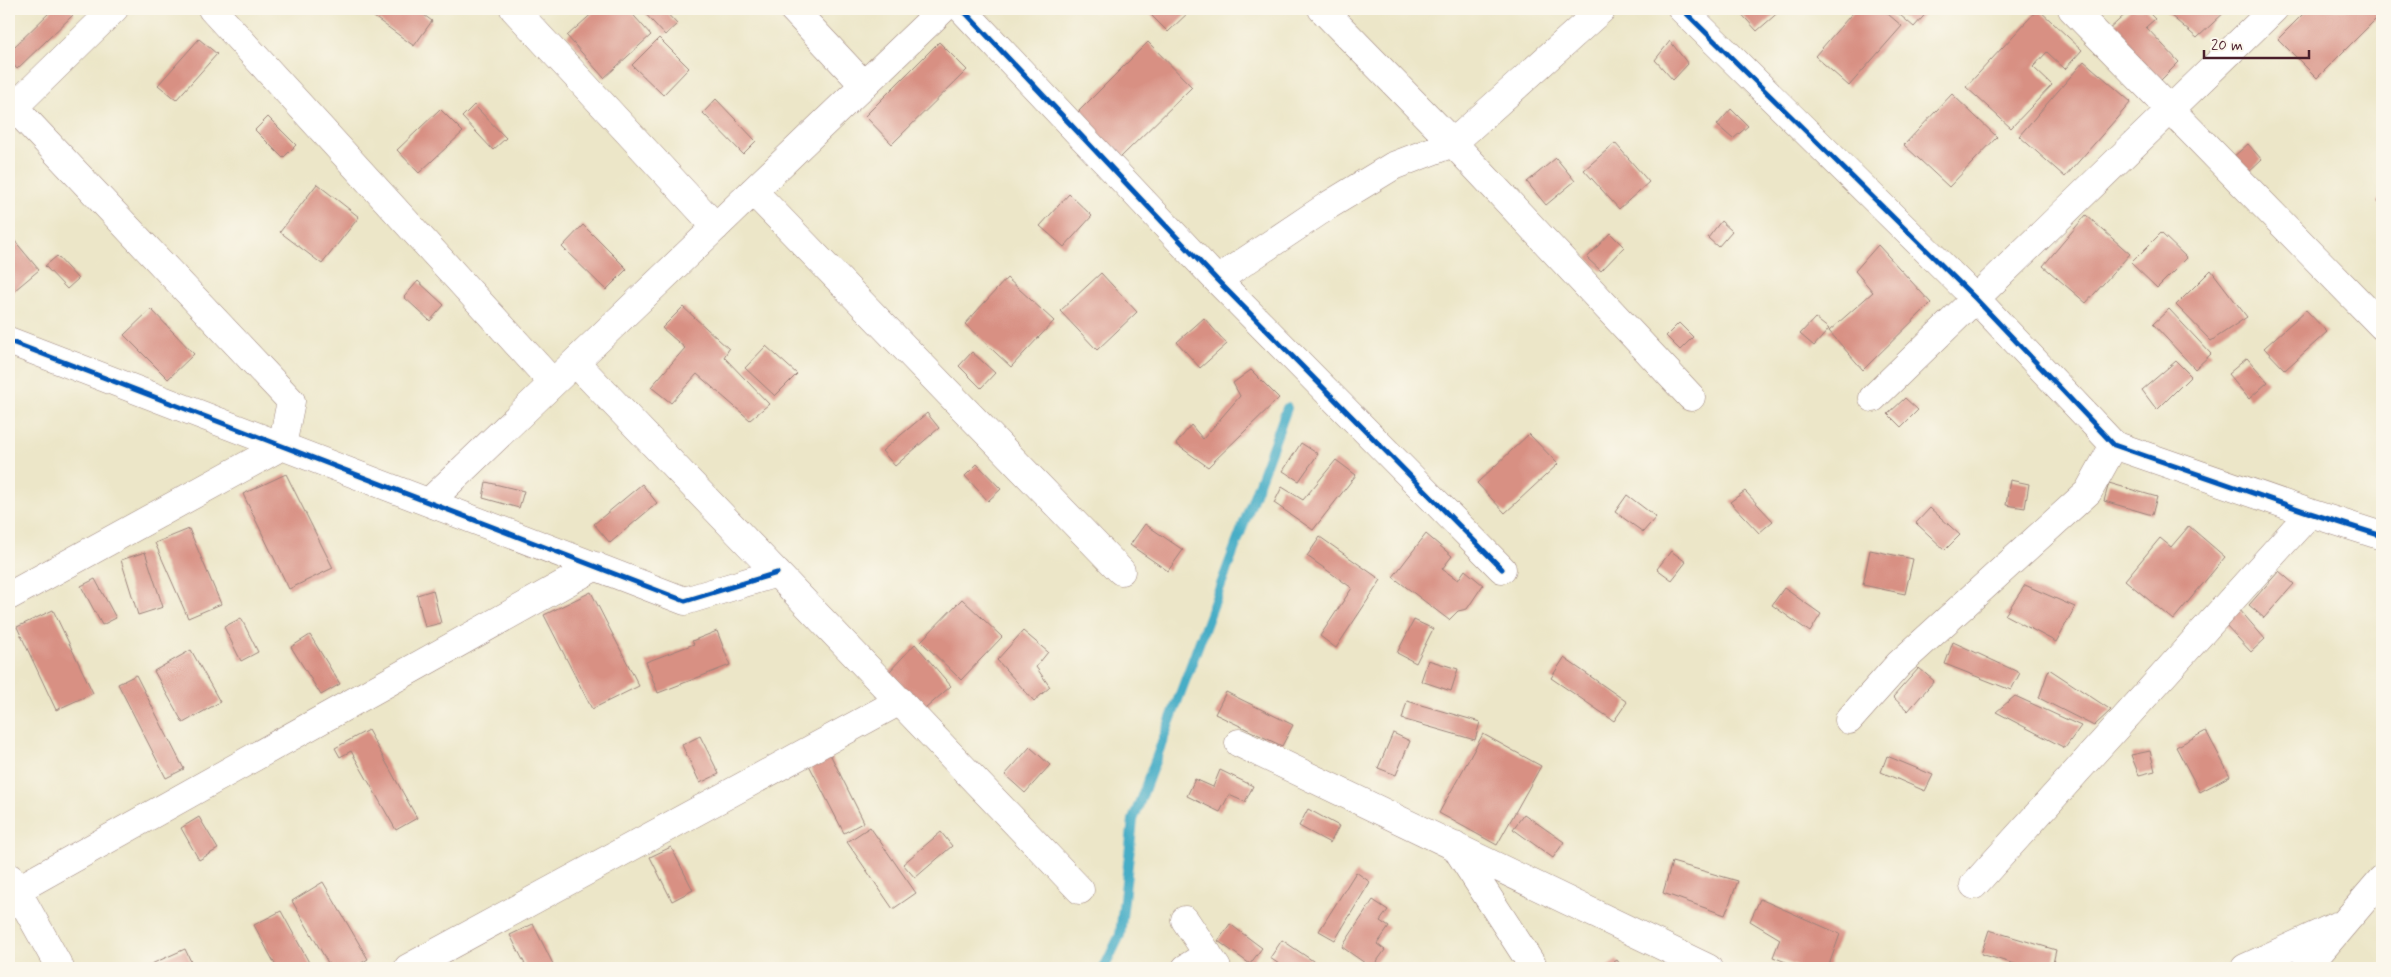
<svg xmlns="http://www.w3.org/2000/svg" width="2391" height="977" font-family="Mynerve,sans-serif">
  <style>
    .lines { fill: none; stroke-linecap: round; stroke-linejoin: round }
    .stream { stroke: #47adc6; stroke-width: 10 }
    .building { fill: #d89083 }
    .minor-casing { stroke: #9b827a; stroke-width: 29 }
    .minor { stroke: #fff; stroke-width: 28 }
    .cycleway-casing { stroke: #fbf7ec; stroke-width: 8 }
    .cycleway { stroke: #0057b8; stroke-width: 5 }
  </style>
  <rect width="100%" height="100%" fill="#fbf7ec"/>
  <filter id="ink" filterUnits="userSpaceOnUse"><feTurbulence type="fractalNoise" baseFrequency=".02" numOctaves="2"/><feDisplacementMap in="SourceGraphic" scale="10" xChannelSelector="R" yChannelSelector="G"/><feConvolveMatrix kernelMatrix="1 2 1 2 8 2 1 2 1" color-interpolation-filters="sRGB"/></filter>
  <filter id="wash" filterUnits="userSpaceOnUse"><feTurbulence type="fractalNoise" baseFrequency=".0096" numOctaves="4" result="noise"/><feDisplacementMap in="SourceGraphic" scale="20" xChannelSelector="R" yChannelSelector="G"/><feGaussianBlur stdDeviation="1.12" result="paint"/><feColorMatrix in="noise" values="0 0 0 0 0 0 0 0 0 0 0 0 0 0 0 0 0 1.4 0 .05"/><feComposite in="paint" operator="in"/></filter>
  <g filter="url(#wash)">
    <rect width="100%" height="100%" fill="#ece6c8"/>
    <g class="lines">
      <path class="stream" d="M1104 968 1120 935 1133 820 1287 408"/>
    </g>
    <g id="blocks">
      <path class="building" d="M53 9H70L74 14 17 69 9 60V52Z
        M363 9H416L432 21 414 46Z
        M597 9H628L651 35 604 78 567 36Z
        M641 9H663L677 24 665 35Z
        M889 9H898L893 14Z
        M1145 9H1192L1168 32Z
        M1737 9H1782L1757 31Z
        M1856 9H1882L1902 26 1849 86 1815 56Z
        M1893 9H1930L1914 27Z
        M2038 9 2082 50 2065 69 2047 52 2033 67 2052 85 2011 128 1966 87Z
        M2131 9H2145L2155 19 2146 27 2179 62 2155 86 2105 33Z
        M2163 9H2228L2197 38Z
        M2308 9H2382V13L2317 78 2278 39Z
        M659 38 689 68 663 95 632 65Z
        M199 39 217 54 176 100 158 85Z
        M1670 41 1688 64 1673 80 1655 60Z
        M939 42 967 70 892 144 865 116Z
        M1148 42 1192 87 1119 159 1075 115Z
        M2084 61 2131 102 2065 177 2019 136Z
        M1952 94 1997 137 1949 187 1904 145Z
        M716 99 756 141 743 154 703 113Z
        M474 105 506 138 493 150 462 117Z
        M440 109 463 132 419 173 397 150Z
        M1731 109 1748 126 1733 139 1717 125Z
        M268 117 296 145 283 158 255 130Z
        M1615 143 1649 182 1619 209 1584 170Z
        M2248 144 2262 160 2247 174 2232 158Z
        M1556 158 1575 181 1546 205 1527 182Z
        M317 184 359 217 322 264 280 232Z
        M1069 194 1092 216 1064 247 1040 226Z
        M2382 196V207L2377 202Z
        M2086 215 2130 254 2086 303 2043 266Z
        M1721 221 1732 231 1718 247 1708 238Z
        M583 225 627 269 606 290 562 247Z
        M1610 233 1624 247 1601 271 1587 258Z
        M2161 233 2187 258 2157 288 2131 263Z
        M9 234 39 270 9 295Z
        M1878 245 1931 303 1863 370 1829 331 1873 292 1855 271Z
        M57 256 78 279 67 289 45 266Z
        M2211 270 2247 317 2211 341 2176 305Z
        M1101 273 1137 312 1097 350 1060 311Z
        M1007 278 1054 321 1011 367 965 324Z
        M418 281 444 305 430 321 404 297Z
        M683 307 729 349 724 357 769 404 750 420 697 374 671 403 651 387 685 348 662 328Z
        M151 309 194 354 168 379 124 335Z
        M2169 309 2211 354 2195 369 2153 324Z
        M2306 310 2327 332 2285 370 2264 348Z
        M1204 318 1227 344 1200 368 1177 342Z
        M1815 318 1829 329 1814 346 1800 334Z
        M1679 323 1693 337 1680 350 1666 336Z
        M766 346 797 374 775 396 745 368Z
        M972 352 995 373 981 388 959 366Z
        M2247 358 2268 382 2249 399 2228 374Z
        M2176 361 2191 376 2157 410 2142 390Z
        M1251 370 1279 398 1208 467 1176 444 1191 425 1203 439 1240 396 1233 383Z
        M1905 398 1918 410 1901 427 1888 414Z
        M927 413 939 428 895 466 882 451Z
        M1529 434 1558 464 1505 513 1477 483Z
        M1301 443 1318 454 1299 481 1283 471Z
        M1336 460 1356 475 1313 530 1274 503 1282 487 1303 500Z
        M977 464 1001 489 988 501 965 476Z
        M286 474 333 568 289 589 243 494Z
        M2010 480 2029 484 2025 508 2006 505Z
        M486 482 524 491 519 508 483 498Z
        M2109 483 2157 497 2152 515 2104 501Z
        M642 484 657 503 610 543 594 524Z
        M1745 491 1773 521 1759 533 1730 502Z
        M1627 495 1656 517 1643 532 1615 512Z
        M1930 508 1960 535 1945 550 1916 523Z
        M1145 524 1183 550 1168 571 1130 545Z
        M2189 526 2225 557 2173 620 2125 580 2160 538 2171 547Z
        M189 529 221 604 188 618 155 543Z
        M1426 534 1452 556 1442 569 1458 580 1465 570 1483 585 1467 609 1458 611 1449 620 1393 577Z
        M1320 537 1381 580 1336 648 1320 636 1352 588 1307 556Z
        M1870 550 1913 559 1905 594 1863 585Z
        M1671 551 1686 562 1672 580 1657 569Z
        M145 552 163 607 138 615 121 560Z
        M2279 571 2294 584 2264 618 2249 605Z
        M95 579 116 618 102 625 81 586Z
        M2025 585 2075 607 2056 642 2005 615Z
        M1784 588 1821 614 1810 632 1772 605Z
        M433 590 441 623 425 627 417 595Z
        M591 592 639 686 592 709 544 615Z
        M962 599 1002 637 961 680 921 641Z
        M2239 609 2265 639 2251 652 2224 623Z
        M53 610 93 693 56 710 17 627Z
        M241 618 258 652 241 661 224 627Z
        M1414 620 1433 629 1416 663 1397 653Z
        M717 631 730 665 658 693 646 662 694 644 692 641Z
        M1023 631 1048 652 1036 667 1050 687 1034 701 997 660Z
        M310 635 340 684 321 695 291 647Z
        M1953 642 2020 673 2011 690 1945 664Z
        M915 644 951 686 925 709 889 672Z
        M191 650 220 702 183 723 154 671Z
        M1564 658 1627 702 1614 721 1551 678Z
        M1428 660 1458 669 1451 691 1421 681Z
        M1919 668 1934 681 1908 711 1893 697Z
        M2049 669 2111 710 2094 726 2039 698Z
        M136 675 184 769 166 778 118 684Z
        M1226 692 1293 725 1282 746 1215 714Z
        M2015 696 2081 726 2065 748 1996 712Z
        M1407 701 1480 722 1475 740 1402 719Z
        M368 730 417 818 396 830 351 751 340 757 335 748Z
        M2206 731 2230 776 2200 792 2176 747Z
        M1393 733 1410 741 1396 775 1378 768Z
        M1483 734 1541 766 1497 845 1439 813Z
        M700 736 719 774 700 783 682 745Z
        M1030 747 1050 765 1025 793 1005 775Z
        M2150 751 2155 771 2139 775 2131 755Z
        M830 754 864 822 844 833 809 765Z
        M1887 756 1933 775 1925 791 1881 772Z
        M1220 770 1253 786 1245 802 1229 795 1220 812 1187 796 1195 779 1213 787Z
        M1308 809 1339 826 1330 843 1299 826Z
        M1524 814 1564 842 1553 858 1513 829Z
        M199 817 218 849 199 860 181 828Z
        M870 827 916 893 893 909 847 842Z
        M941 832 952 846 915 878 903 864Z
        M671 847 693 890 672 901 650 857Z
        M1672 862 1738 881 1725 915 1663 893Z
        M1356 872 1370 882 1335 940 1319 931Z
        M323 882 368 959 353 968H331L292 901Z
        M1760 899 1840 934 1828 968H1801L1773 957 1780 939 1750 921Z
        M1373 900 1388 910 1380 921 1389 927 1377 944 1385 950 1372 968 1342 947Z
        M281 911 312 968H277L254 925Z
        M533 924 553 964 544 968H527L510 935Z
        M1230 924 1262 948 1250 964 1218 941Z
        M1989 930 2056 950 2052 968H2028L1981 954Z
        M1282 940 1316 963 1312 968H1285L1270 958Z
        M185 949 194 968H148L147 966Z
        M1617 960 1623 968H1605Z"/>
    </g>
  </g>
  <g filter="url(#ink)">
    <use href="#blocks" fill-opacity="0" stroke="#9b827a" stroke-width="1"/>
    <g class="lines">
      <g class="minor-casing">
        <path id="minor" d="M212 9 553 383
          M514 9 716 227
          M793 9 864 85
          M962 9 1217 280 1502 569
          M1322 9 1453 143 1691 397
          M1682 9 1976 299 2114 445 2310 513 2382 536
          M2072 9 2382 326
          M9 102 291 401 282 446 9 596
          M9 112 114 9
          M753 191 1121 571
          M1217 280 1329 205 1393 166 1453 143 1602 9
          M9 341 685 601 777 573
          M575 362 1080 890
          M1873 398 2274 9
          M429 502 943 9
          M1849 720 1899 664 2088 492 2114 445
          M1239 743 1708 968
          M1455 846 1534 968
          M10 878 60 968
          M1974 885 2310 513
          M9 905 17 890 596 566
          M1185 920 1217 968
          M408 968 900 701
          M1186 968 1208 954
          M2245 968 2336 926
          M2306 968 2382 879"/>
      </g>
      <use href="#minor" class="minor"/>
      <g class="cycleway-casing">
        <path id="cycleway" d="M962 9 1217 280 1502 569
          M1682 9 1976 299 2114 445 2310 513 2382 536
          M9 341 685 601 777 573"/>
      </g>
      <use href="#cycleway" class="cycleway"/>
    </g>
  </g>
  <rect width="2391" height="977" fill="none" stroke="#fbf7ec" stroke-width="30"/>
  <path d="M2204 50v8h105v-8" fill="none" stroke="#4a1f2b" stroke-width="2.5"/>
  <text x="2211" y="50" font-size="15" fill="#4a1f2b" stroke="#fbf7ec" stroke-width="4" paint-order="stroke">20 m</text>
</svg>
